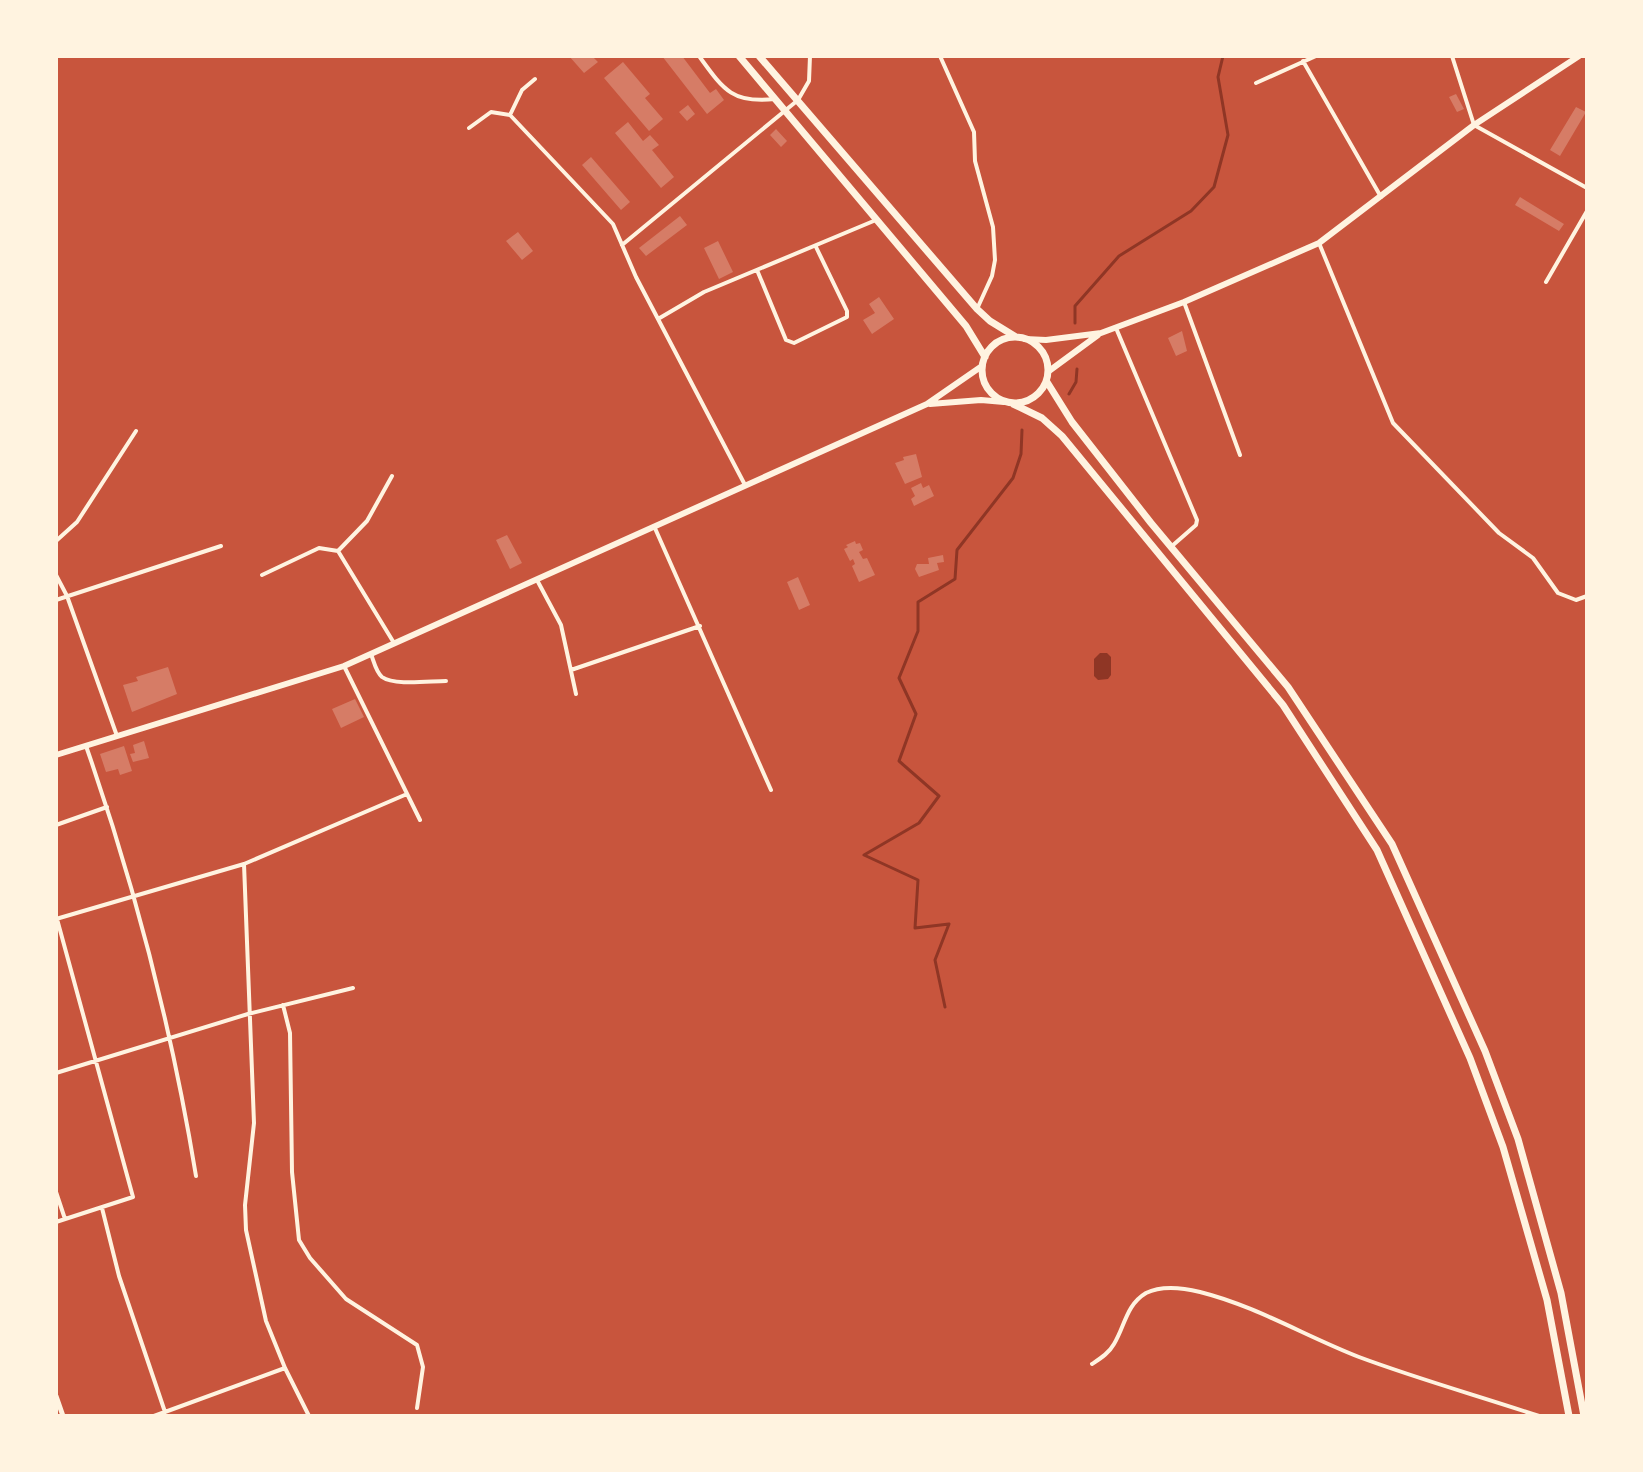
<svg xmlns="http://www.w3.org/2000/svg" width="1643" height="1472" font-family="'Source Sans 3',sans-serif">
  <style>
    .water { fill: #8f3625 }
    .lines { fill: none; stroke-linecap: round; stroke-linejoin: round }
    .stream { stroke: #8f3625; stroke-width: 3 }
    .building { fill: #d67c66 }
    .minor { stroke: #fff3e0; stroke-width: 4 }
    .tertiary { stroke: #fff3e0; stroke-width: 5 }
    .secondary { stroke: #fff3e0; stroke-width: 6 }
    .primary { stroke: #fff3e0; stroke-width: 6 }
    .trunk { stroke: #fff3e0; stroke-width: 7 }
  </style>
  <rect width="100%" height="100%" fill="#c8553d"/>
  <path class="water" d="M1100 653H1107L1111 657V675L1108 679 1098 680 1094 676V659Z"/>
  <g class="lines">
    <path class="stream" d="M1075 323V306L1119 256 1191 211 1214 187 1228 135 1218 77 1223 56
      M1069 394 1076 382 1077 369
      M945 1007 935 960 949 924 915 928 918 880 864 855 919 823 939 796 899 761 916 714 899 678 918 631V602L955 579 957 550 1013 478 1021 454 1022 430"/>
  </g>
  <path class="building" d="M569 56H592L598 62 584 73Z
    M662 56H682L710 93 716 89 724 100 707 114Z
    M623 62 650 94 645 98 663 119 649 131 604 78Z
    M1456 94 1464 109 1457 112 1449 97Z
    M688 105 695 114 687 121 679 112Z
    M1576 107 1586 112 1560 156 1550 150Z
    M628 122 643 141 650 135 659 145 652 150 674 177 661 188 615 133Z
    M776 129 787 141 781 147 770 135Z
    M591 157 630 202 621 210 582 165Z
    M1520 197 1564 224 1559 231 1515 205Z
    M680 216 687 225 646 256 639 248Z
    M518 232 533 251 522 260 506 241Z
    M718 241 733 272 719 279 704 248Z
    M879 297 894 319 872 334 863 320 875 313 869 304Z
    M1182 331 1187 351 1176 356 1168 338Z
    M916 454 922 477 905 484 895 463 904 460 903 457Z
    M921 483 923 488 929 485 934 496 914 506 911 499 915 496 911 488Z
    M507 535 522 563 510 569 496 540Z
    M855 541 856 544 860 543 863 550 859 552 863 559 867 558 875 575 859 582 852 566 855 564 853 559 850 561 844 549 848 547 846 545Z
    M943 555 944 562 937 563 939 570 919 577 915 569 917 564H929L928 558Z
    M798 577 810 605 799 610 787 582Z
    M168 667 177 694 132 712 123 685 138 681 136 677Z
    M355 699 364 717 341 728 332 709Z
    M144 741 149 758 133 762 130 754 135 753 133 745Z
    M124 746 132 771 120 775 118 769 106 772 100 754Z"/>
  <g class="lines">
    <path class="minor" d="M699 56C723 89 732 104 775 99
      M940 56 974 132 975 161 993 227 995 260 992 276 977 309
      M1452 56 1474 125 1587 188
      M1303 61 1381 197
      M1256 83 1316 56
      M510 115 613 224 636 277 745 485
      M469 128 491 112 510 115 522 90 535 79
      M1319 243 1393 423 1499 533 1533 558 1558 593 1576 600 1587 596
      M622 245 798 100 809 81 810 56
      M757 270 786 340 794 343 847 317V311L816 247
      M1546 282 1587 211
      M1184 302 1240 455
      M658 319 704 292 876 220
      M1116 328 1197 520 1196 525 1172 546
      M654 526 771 790
      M56 541 77 522 136 431
      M338 551 394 643
      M56 575 67 596 117 736
      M262 575 319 548 338 551 367 521 392 476
      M537 580 561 625 576 694
      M56 600 221 546
      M371 654C374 662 376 672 382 677 394 686 430 681 446 681
      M344 666 420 820
      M571 670 700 626
      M86 746C135 886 172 1030 196 1176
      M56 825 107 807
      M244 864 254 1123 245 1205 246 1230 266 1321 285 1368 309 1416
      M56 919 244 864 407 794
      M283 1005 290 1033 292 1172 299 1240 310 1258 346 1299 417 1345 423 1367 417 1408
      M56 1073 248 1014 353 988
      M56 1192 65 1219
      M102 1208 119 1276 165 1412
      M56 1222 133 1197 57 919
      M1092 1364C1101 1358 1109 1353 1114 1344 1125 1326 1126 1305 1146 1293 1162 1285 1184 1288 1200 1292 1256 1306 1305 1336 1359 1357 1418 1379 1479 1396 1539 1416
      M154 1416 285 1368"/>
    <path class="tertiary" d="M56 1396 63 1416"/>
    <path class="secondary" d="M930 404 981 400 1004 402
      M56 755 344 666 927 404 982 366"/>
    <path class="primary" d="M1025 339 1046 340 1101 333 1184 302 1319 243 1474 125 1579 56
      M1049 371 1098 335"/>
    <path class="trunk" d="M739 56 966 326 985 357
      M759 56 977 309 990 321 1016 337
      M982 370a33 33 0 1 1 66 0a33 33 0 1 1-66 0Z
      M1047 382 1072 422 1151 523 1288 687 1392 844 1485 1051 1518 1139 1561 1293 1584 1416
      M1013 404 1042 418 1062 436 1283 705 1377 850 1470 1058 1503 1147 1547 1300 1569 1416"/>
  </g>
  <rect width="1643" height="1472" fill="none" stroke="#fff3e0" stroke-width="116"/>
</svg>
